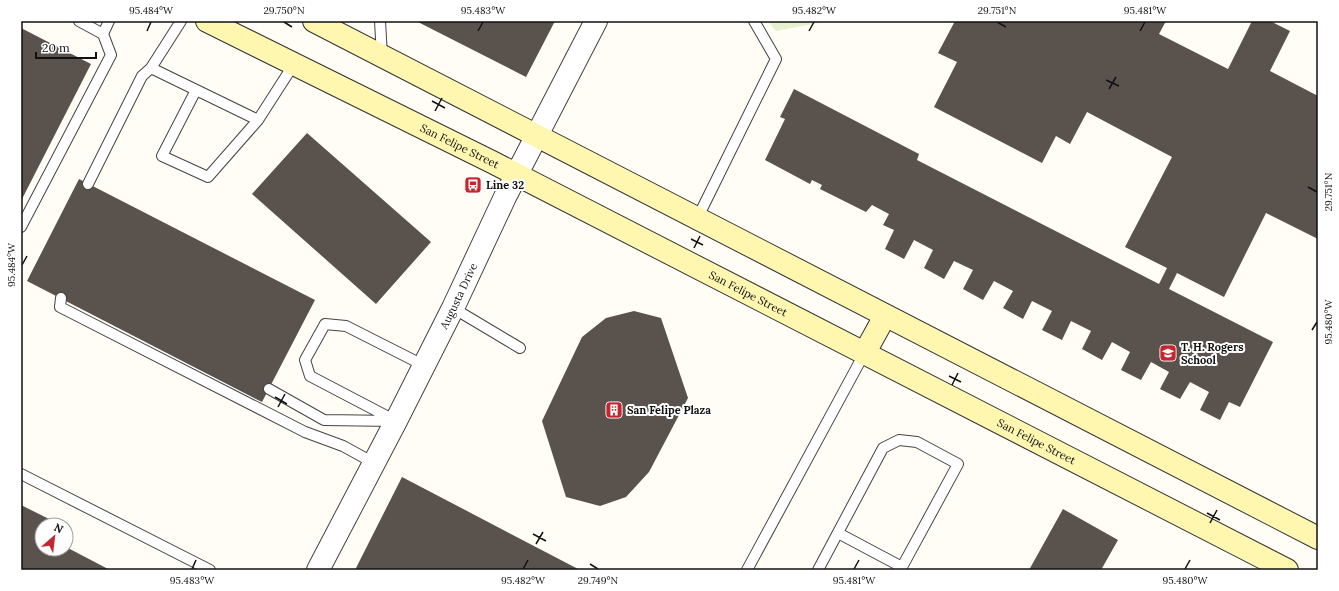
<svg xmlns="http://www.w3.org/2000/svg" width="1339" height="591" font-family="Lora,serif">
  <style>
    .pitch { fill: #e6f2cf }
    .building { fill: #5a524d }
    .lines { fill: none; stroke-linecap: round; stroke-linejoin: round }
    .service-casing { stroke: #444; stroke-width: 12 }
    .tertiary-casing { stroke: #444; stroke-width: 24 }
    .secondary-casing { stroke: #333; stroke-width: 24 }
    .service { stroke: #fff; stroke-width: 10 }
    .tertiary { stroke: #fff; stroke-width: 22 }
    .secondary { stroke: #fff6b0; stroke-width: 22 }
    .ticks { fill: none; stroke: #111; stroke-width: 1.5 }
    .labels { text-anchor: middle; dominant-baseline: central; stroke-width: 4; stroke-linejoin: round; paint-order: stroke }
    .street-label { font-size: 11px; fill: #111; stroke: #fff }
    .poi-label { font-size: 11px; font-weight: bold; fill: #111; stroke: #fff; text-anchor: start }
    .neatline { fill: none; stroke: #111; stroke-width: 1.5 }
    .ticks-label { font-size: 10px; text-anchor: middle; fill: #111 }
  </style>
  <rect width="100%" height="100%" fill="#fffdf5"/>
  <path class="pitch" d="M768 21H829L776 31Z"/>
  <path class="building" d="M416 21H555L526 77Z
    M955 21H1166L1159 34 1228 69 1252 21H1270L1290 31 1270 71 1318 96V239L1266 213 1224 297 1177 273 1169 289 1273 342 1240 407 1229 402 1220 420 1200 410 1209 392 1190 382 1180 399 1160 389 1169 372 1151 362 1141 380 1121 370 1130 352 1112 342 1102 360 1082 349 1091 331 1071 321 1062 340 1042 330 1052 311 1032 301 1023 319 1003 308 1013 291 994 281 983 300 963 289 973 270 954 261 944 279 924 268 933 250 914 240 904 259 885 249 894 230 883 225 889 214 872 205 866 212 820 189 822 185 812 180 810 184 765 160 785 119 780 117 794 89 919 154 917 160 1159 284 1167 268 1125 247 1172 157 1087 112 1070 144 1056 136 1042 163 934 107 957 62 938 53Z
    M21 28 91 64 21 201Z
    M307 133 431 242 376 304 252 194Z
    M79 179 315 300 262 402 27 281Z
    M634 311 661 318 688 398 649 472 626 497 600 506 566 497 542 421 582 337 606 318Z
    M402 477 580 570H355Z
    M21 505 61 525H42V549H66V547L110 570H21Z
    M1063 509 1118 540 1101 570H1029Z"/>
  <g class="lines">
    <g class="service-casing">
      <path id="service" d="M79 21 103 34 109 21
        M181 21 151 68 258 120
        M380 21 382 56
        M196 90 162 156 208 177 258 120 294 64
        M88 184 142 76 151 68
        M697 219 776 59 754 21
        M21 227 111 55 103 34
        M61 298 60 307 305 432 343 446 374 463
        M453 308 520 348
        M269 389 324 420 394 421
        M396 421 310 376 305 360 325 324 346 326 423 365
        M21 474 210 570
        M838 533 902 567
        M747 570 864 354
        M818 570 883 448 899 440 917 442 958 464 902 567 898 570"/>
    </g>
    <g class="tertiary-casing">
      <g id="tertiary">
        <path id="s1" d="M318 570 396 421 453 308 505 197 596 21"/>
      </g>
    </g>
    <g class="secondary-casing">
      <g id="secondary">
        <path id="s2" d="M207 21 492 162 1287 570"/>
        <path d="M314 21 1318 538"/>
        <path d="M864 354 885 316"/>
      </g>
    </g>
    <use href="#service" class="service"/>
    <use href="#tertiary" class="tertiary"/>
    <use href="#secondary" class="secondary"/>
  </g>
  <path class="ticks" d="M284 22 292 27M997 22 1006 27M147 31 151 22M478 31 483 22M809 31 814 22M1140 31 1145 22M1106 80 1119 86M1109 89 1116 77M432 101 445 108M435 111 442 98M1308 187 1317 192M691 239 703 245M694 248 700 236M22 265 27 256M1312 330 1317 322M949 376 961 382M952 385 958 373M275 397 287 404M278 407 285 394M1207 513 1220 520M1210 523 1217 510M533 534 546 541M536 544 543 532M590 564 598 569M192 569 196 560M523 569 528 560M854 569 859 560M1185 569 1190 560"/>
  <defs>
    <g id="bus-square" transform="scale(0.9)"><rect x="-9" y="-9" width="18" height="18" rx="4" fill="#c4262e" stroke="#fff"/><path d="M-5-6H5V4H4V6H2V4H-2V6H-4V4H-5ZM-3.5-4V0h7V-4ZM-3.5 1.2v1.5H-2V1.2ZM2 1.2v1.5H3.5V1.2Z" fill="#fff"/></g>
    <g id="school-square" transform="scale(0.9)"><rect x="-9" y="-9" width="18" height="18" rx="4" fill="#c4262e" stroke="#fff"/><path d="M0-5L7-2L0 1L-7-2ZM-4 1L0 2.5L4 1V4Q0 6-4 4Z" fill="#fff"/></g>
    <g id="building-square" transform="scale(0.9)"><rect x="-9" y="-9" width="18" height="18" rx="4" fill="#c4262e" stroke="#fff"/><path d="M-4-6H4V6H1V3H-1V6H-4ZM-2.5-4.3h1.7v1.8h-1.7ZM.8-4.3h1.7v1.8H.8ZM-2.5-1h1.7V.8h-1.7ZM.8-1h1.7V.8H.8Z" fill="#fff"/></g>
  </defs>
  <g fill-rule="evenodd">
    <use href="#bus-square" x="473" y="185"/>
    <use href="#school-square" x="1168" y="353"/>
    <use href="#building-square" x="614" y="410"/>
  </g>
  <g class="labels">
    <g class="street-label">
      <text stroke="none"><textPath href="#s2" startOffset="282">San Felipe Street</textPath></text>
      <text stroke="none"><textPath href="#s2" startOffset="606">San Felipe Street</textPath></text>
      <text stroke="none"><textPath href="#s1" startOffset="308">Augusta Drive</textPath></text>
      <text stroke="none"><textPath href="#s2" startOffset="930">San Felipe Street</textPath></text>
    </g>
    <g class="poi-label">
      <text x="486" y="185">Line 32</text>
      <text x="1181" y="347">T. H. Rogers<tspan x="1181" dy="13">School</tspan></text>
      <text x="627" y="410">San Felipe Plaza</text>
    </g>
  </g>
  <rect width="1339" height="591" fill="none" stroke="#ffffff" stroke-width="44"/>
  <g transform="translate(54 537) rotate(28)"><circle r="19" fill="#ffffff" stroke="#a0a0a0"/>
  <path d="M0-3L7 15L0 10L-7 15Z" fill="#c4262e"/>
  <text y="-6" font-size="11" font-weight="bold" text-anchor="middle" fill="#111111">N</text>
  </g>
  <path d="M36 52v6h60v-6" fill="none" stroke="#111111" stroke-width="2"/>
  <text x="42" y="52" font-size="12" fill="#111111" stroke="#ffffff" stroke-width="3" paint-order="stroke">20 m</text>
  <rect x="22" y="22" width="1295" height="547" class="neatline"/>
  <g class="ticks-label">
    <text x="151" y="14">95.484°W</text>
    <text x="284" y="14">29.750°N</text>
    <text x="483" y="14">95.483°W</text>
    <text x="814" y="14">95.482°W</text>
    <text x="997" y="14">29.751°N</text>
    <text x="1145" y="14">95.481°W</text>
    <text transform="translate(1328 192) rotate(-90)" y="4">29.751°N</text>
    <text transform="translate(11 265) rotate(-90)" y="4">95.484°W</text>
    <text transform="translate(1328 322) rotate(-90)" y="4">95.480°W</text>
    <text x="192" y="584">95.483°W</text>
    <text x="523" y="584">95.482°W</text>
    <text x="598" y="584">29.749°N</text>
    <text x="854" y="584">95.481°W</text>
    <text x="1185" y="584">95.480°W</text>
  </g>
</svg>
